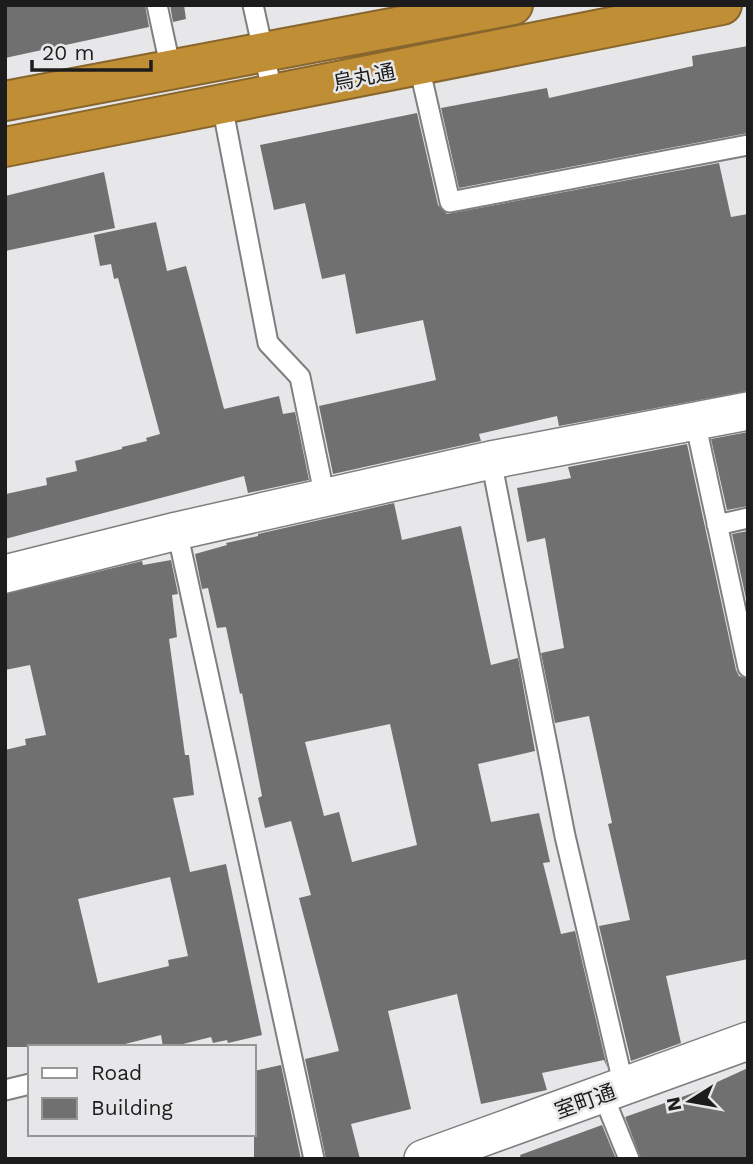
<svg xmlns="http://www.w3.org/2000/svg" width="753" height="1164" font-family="'Work Sans','Noto Sans JP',sans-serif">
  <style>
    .building { fill: #717071; fill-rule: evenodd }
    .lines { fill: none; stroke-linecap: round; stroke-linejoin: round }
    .lane-casing { stroke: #7f7f80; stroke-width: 23 }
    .street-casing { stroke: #7f7f80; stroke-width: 40 }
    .highway-casing { stroke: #87662d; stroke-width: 42 }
    .lane { stroke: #fff; stroke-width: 19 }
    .street { stroke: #fff; stroke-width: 37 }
    .highway { stroke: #c08e35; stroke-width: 38 }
    .labels { text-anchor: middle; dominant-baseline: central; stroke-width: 5; stroke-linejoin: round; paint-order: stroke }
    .street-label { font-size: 21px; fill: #1c1c1d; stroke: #e7e7e9 }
  </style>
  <rect width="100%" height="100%" fill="#e7e7e9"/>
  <path class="building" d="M5 5H145L149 27 5 58Z
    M170 5H184L186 19 173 22Z
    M748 46V133L459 188 441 108 547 88 549 98 693 66 692 56Z
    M417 113 438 205 447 214 719 163 731 217 748 214V391L559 426 557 416 479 434 481 441 333 474 319 406 436 380 423 320 356 334 345 274 322 279 305 203 274 210 260 145Z
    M104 172 115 228 5 251V196Z
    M156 222 167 271 186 266 224 409 279 396 283 414 295 412 309 480 248 493 244 476 5 539 6 494 47 485 46 478 77 471 75 461 122 449V447L147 441 146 438 160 434 118 278 114 279 111 264 100 266 94 235Z
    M748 432V506L727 510 711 439Z
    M687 444 736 670 739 676 748 679V959L666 976 681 1043 631 1061 599 926 630 920 608 824 612 823 589 716 555 723 541 653 564 648 545 538 527 542 517 488 571 478 568 467Z
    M394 503 402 540 461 526 491 665 518 658 535 751 478 764 491 822 539 813 550 862 543 863 561 934 575 931 607 1067 604 1060 542 1073 547 1090 481 1104 457 994 388 1011 411 1109 351 1124 360 1159H326L305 1059 339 1051 299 898 311 895 291 821 265 828 258 798 262 796 242 693 240 694 226 627 217 628 208 588 202 589 195 554 227 545 226 543 258 536V534ZM390 724 417 845 352 862 339 812 324 816 305 742Z
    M748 531V608L732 534Z
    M171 560 178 594 172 595 177 637 169 639 185 755H189L194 795 173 798 190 872 226 864 262 1035 228 1043 227 1040 213 1043 211 1037 171 1047H163L161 1035 113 1047H5V750L26 745 25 739 46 735 30 665 5 670V594L142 561 143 565ZM170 877 188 956 168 960 169 966 98 983 78 899Z
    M281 1065 301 1159H254V1071Z
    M748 1068V1159H641L625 1117 693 1093Z
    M602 1125 616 1159H521L520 1155Z"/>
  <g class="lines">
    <g class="lane-casing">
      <path id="lane" d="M157 5 171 70
        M253 5 273 95
        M419 66 450 202 748 145
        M222 105 268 343 300 377 325 498
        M695 421 748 667
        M491 460 565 836 624 1087 603 1095 629 1159
        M717 525 748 518
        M177 531 314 1159
        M5 1090 30 1084"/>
    </g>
    <g class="street-casing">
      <path id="street" d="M5 574 177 531 491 460 748 411
        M423 1159 748 1041"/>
    </g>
    <g class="highway-casing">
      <path id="highway" d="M5 101 513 5
        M5 147 722 5"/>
    </g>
    <use href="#lane" class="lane"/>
    <use href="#street" class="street"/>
    <use href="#highway" class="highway"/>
  </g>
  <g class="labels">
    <g class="street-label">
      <text transform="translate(364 77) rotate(-11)">烏丸通</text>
      <text transform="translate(585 1101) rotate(-20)">室町通</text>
    </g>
  </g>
  <rect width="753" height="1164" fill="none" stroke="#1c1c1d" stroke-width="14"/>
  <rect x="28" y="1045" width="228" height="91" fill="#e7e7e9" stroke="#969697" stroke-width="2"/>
  <rect x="42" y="1068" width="35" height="10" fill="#ffffff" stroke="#969697" stroke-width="2"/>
  <text x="91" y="1080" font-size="21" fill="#1c1c1d">Road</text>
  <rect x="42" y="1098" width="35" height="21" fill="#717071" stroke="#969697" stroke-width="2"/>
  <text x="91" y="1115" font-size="21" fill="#1c1c1d">Building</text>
  <g transform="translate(690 1101) rotate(259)" stroke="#e7e7e9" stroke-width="5" paint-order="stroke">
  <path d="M0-5L12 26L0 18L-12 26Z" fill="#1c1c1d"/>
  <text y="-10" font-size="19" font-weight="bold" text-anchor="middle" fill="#1c1c1d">N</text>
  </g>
  <path d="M32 60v10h119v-10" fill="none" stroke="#1c1c1d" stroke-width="3.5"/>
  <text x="42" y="60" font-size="21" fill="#1c1c1d" stroke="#e7e7e9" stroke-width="5" paint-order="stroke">20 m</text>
</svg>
